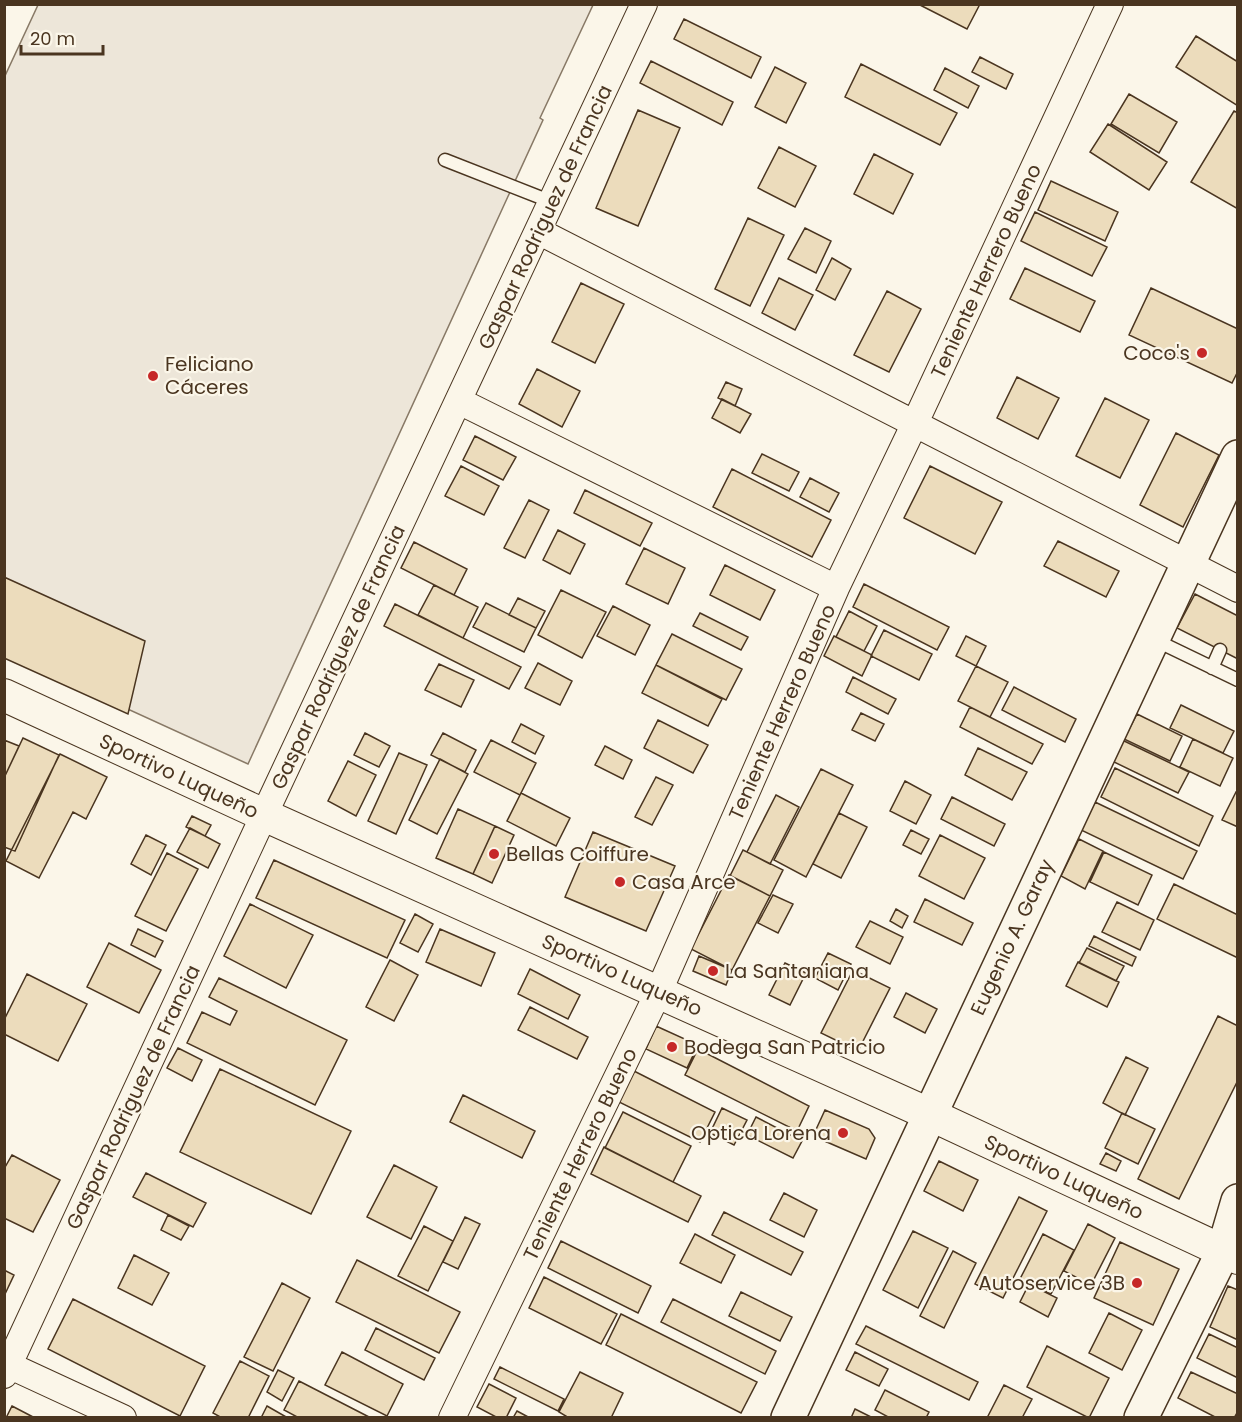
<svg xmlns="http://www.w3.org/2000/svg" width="1242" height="1422" font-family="Poppins,sans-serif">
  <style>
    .green { fill: #ede6d9; stroke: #887966; stroke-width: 1.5 }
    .building { fill: #ecdcbc; stroke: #4a3520; stroke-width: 1.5 }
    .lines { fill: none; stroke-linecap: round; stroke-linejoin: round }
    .service-casing { stroke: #4a3520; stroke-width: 15 }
    .minor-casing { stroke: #4a3520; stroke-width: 28 }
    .tertiary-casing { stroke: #4a3520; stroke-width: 34 }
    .primary-casing { stroke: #4a3520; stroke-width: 36 }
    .service { stroke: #fbf6e9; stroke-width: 12 }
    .minor { stroke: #fbf6e9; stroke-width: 26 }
    .tertiary { stroke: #fbf6e9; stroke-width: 32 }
    .primary { stroke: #fbf6e9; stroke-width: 33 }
    .poi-dot { fill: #c62828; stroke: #fbf6e9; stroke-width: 2 }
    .labels { text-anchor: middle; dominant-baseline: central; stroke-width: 4.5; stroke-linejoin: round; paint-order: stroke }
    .street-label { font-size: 20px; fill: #4a3520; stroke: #fbf6e9 }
    .poi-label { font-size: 20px; fill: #4a3520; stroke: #fbf6e9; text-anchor: start }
  </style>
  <rect width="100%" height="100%" fill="#fbf6e9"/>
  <path class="green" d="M38 5H593L540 118 543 120 248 764 5 653 4 78Z"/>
  <path class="building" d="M918 4H980L967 29Z
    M684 19 761 57 751 78 674 39Z
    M1196 36 1238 62V106L1176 67Z
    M980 57 1013 74 1006 89 972 72Z
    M651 61 733 102 722 125 640 83Z
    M861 64 957 113 940 145 845 97Z
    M775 67 806 83 786 123 755 107Z
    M945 68 979 86 968 108 934 90Z
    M1129 94 1177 122 1159 153 1111 124Z
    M638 110 680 128 638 226 596 208Z
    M1234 111 1238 113V209L1191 182Z
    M1108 124 1167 162 1149 190 1090 152Z
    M779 147 816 166 795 207 758 188Z
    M874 154 913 174 893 214 854 194Z
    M1051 181 1118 212 1105 241 1038 210Z
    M1035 212 1107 247 1092 276 1021 241Z
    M748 218 784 235 750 306 715 289Z
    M805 228 831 241 816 273 788 259Z
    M832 258 851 269 835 300 816 290Z
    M1025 268 1095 301 1080 332 1010 299Z
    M779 278 813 295 795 330 762 313Z
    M581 283 624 304 595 363 552 342Z
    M1151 288 1238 329V371L1232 383 1129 335Z
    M887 291 921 309 889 372 854 355Z
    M537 369 580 391 562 427 519 404Z
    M1017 377 1059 398 1038 439 997 418Z
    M726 382 742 389 735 406 718 398Z
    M1105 398 1149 420 1120 478 1076 456Z
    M722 399 751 414 740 433 712 418Z
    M1176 433 1219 455 1183 527 1140 505Z
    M475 436 516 457 503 480 463 460Z
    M762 454 799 472 789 491 752 473Z
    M461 466 499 486 484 515 445 496Z
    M930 466 1002 502 975 554 904 518Z
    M732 469 831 520 812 557 713 507Z
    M810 478 839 493 829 512 800 497Z
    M585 490 652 523 640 546 574 513Z
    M529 500 549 510 525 558 504 548Z
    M558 530 585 544 570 574 543 560Z
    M1058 541 1119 571 1106 597 1044 566Z
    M414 542 467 569 454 595 401 568Z
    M644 548 685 568 668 604 626 584Z
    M725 565 775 590 760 620 710 595Z
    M4 577 145 641 128 714 4 658Z
    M864 584 949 627 937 650 853 607Z
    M434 585 478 607 463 638 418 615Z
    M561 590 606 612 582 658 538 635Z
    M1195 594 1238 616V659L1177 628Z
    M518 598 545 611 536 628 509 615Z
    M486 603 536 628 524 652 473 627Z
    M395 604 521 667 509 689 384 626Z
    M613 606 650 625 635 655 597 636Z
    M849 611 877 626 864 651 836 637Z
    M700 613 748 637 741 650 693 626Z
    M884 630 932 654 919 680 871 656Z
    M672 634 742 669 726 700 656 665Z
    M834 636 872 655 862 676 824 656Z
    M966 636 986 646 976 666 956 656Z
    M538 663 572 681 560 705 525 688Z
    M439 664 474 680 461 707 425 690Z
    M656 665 722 699 708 726 642 693Z
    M976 666 1008 682 990 717 958 701Z
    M853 677 896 699 888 714 846 692Z
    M1014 687 1076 719 1065 742 1002 710Z
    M1181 705 1234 731 1223 753 1170 728Z
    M970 707 1043 744 1032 764 960 727Z
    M861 713 884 724 875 741 852 730Z
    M1137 714 1182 736 1170 761 1124 739Z
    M658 720 708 745 693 773 644 748Z
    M521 724 544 736 535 754 512 742Z
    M365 733 390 746 379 767 354 755Z
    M443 733 476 750 465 772 431 755Z
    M23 738 59 755 15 851 4 847V778Z
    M1120 739 1189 772 1178 793 1110 760Z
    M1193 739 1233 758 1220 786 1180 767Z
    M4 740 19 746 4 778Z
    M491 740 536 763 520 795 474 772Z
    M605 746 632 760 623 779 595 765Z
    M978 748 1027 772 1012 800 965 775Z
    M399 753 427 765 396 834 368 821Z
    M60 754 107 777 86 819 73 812 39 878 6 861Z
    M440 759 468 774 437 834 409 820Z
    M348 761 376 775 356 816 328 801Z
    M1115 768 1213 816 1199 846 1101 797Z
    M821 769 853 785 806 877 774 860Z
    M656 777 673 785 652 825 635 817Z
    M905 781 931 795 916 824 890 811Z
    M1236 792 1238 793V827L1222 820Z
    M521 793 570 818 556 846 507 821Z
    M776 795 799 807 770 864 747 852Z
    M952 797 1005 824 994 846 941 819Z
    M1095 802 1197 851 1183 879 1081 830Z
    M458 809 495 826 473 874 436 858Z
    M839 813 867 827 841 878 813 864Z
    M192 816 211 825 205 836 186 827Z
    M495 826 514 835 492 883 473 874Z
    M190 828 220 844 208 868 177 852Z
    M911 830 929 839 921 854 903 845Z
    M593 832 675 866 646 931 565 897Z
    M146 835 166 845 151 875 131 864Z
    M940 835 985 858 964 899 919 876Z
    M1079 839 1103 851 1085 889 1061 876Z
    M743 850 783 870 770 896 730 876Z
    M1104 852 1152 875 1138 905 1090 882Z
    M167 853 198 869 166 931 135 916Z
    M274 860 405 920 387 958 256 898Z
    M729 875 770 896 732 970 691 949Z
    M1174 884 1238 915V958L1157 919Z
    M773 895 793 904 778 933 758 923Z
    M925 899 973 923 962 945 914 922Z
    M1117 902 1154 920 1140 950 1102 932Z
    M250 904 313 935 286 988 224 956Z
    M896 909 908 916 902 928 890 921Z
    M415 914 433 924 418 952 400 943Z
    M870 921 903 937 890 964 856 947Z
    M138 929 163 941 155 957 131 945Z
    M440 929 495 953 481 986 426 962Z
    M1094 936 1136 957 1132 966 1089 946Z
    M109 943 161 970 139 1013 87 987Z
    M1087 948 1124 966 1116 981 1079 963Z
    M828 953 851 964 838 990 815 978Z
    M699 956 732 970 726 985 693 971Z
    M390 960 418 975 394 1021 366 1007Z
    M1078 962 1119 982 1107 1007 1066 986Z
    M785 963 806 973 790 1005 769 995Z
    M530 969 580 995 568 1019 518 994Z
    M853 970 890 988 858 1051 821 1033Z
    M27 974 87 1004 58 1061 4 1034V1020Z
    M219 978 347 1040 315 1105 187 1043 202 1012 230 1025 237 1011 209 997Z
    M906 993 937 1009 925 1033 894 1017Z
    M530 1007 588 1037 577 1059 518 1030Z
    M1218 1016 1238 1026V1080L1179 1199 1138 1179Z
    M656 1026 698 1045 687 1068 646 1049Z
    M178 1048 202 1060 192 1081 167 1068Z
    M698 1049 809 1106 797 1131 685 1075Z
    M1126 1057 1148 1068 1125 1115 1103 1103Z
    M220 1069 351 1131 311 1214 180 1152Z
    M632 1070 715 1112 700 1142 617 1101Z
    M463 1095 535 1131 522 1158 450 1122Z
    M722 1108 747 1120 734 1145 710 1133Z
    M825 1110 869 1129 875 1138 866 1159 813 1136Z
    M623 1112 691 1146 673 1182 605 1148Z
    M1122 1113 1155 1129 1138 1164 1105 1148Z
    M756 1117 802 1141 793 1158 747 1135Z
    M604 1147 701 1196 688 1222 591 1174Z
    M1106 1153 1121 1161 1116 1171 1100 1164Z
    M12 1155 60 1180 33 1232 4 1218V1169Z
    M939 1161 978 1180 963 1211 924 1191Z
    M394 1165 437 1187 411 1239 367 1217Z
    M146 1173 206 1203 193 1227 133 1197Z
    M784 1193 817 1210 804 1237 770 1220Z
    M1019 1197 1047 1211 1003 1298 975 1284Z
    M724 1212 803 1252 791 1275 712 1235Z
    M168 1215 189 1226 181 1240 161 1230Z
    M465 1217 480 1224 458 1269 443 1262Z
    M1088 1224 1115 1238 1091 1285 1064 1271Z
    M424 1226 453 1241 428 1291 398 1276Z
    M913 1231 948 1248 918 1308 883 1290Z
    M695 1234 735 1255 721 1283 680 1263Z
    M1043 1234 1074 1250 1051 1294 1020 1279Z
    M561 1241 651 1286 638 1313 548 1268Z
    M1120 1242 1179 1269 1153 1325 1094 1298Z
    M953 1251 976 1263 944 1328 920 1316Z
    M134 1255 169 1273 152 1305 118 1288Z
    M357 1260 460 1312 439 1353 336 1302Z
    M4 1270 14 1275 5 1294H4Z
    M544 1277 617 1314 601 1344 529 1308Z
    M282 1283 310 1298 273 1371 244 1357Z
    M1029 1284 1057 1298 1048 1317 1020 1302Z
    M1228 1286 1238 1290V1340L1210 1327Z
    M741 1292 792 1317 780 1341 729 1316Z
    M73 1299 205 1366 180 1416 48 1349Z
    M673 1299 776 1351 765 1374 661 1322Z
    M1109 1313 1142 1330 1122 1370 1089 1353Z
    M621 1314 757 1382 741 1413 606 1345Z
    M866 1326 978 1382 969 1400 856 1344Z
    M376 1328 435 1358 424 1380 365 1350Z
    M1209 1334 1238 1348V1378L1197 1358Z
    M1047 1346 1109 1378 1089 1418 1027 1387Z
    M342 1352 403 1384 387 1416 325 1385Z
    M855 1352 888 1369 879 1386 846 1370Z
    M240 1361 269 1376 248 1418H222L213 1413Z
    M500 1367 564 1399 558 1411 494 1379Z
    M278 1370 294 1378 282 1401 267 1392Z
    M580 1372 623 1393 611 1418H569L559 1412Z
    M1191 1372 1238 1394V1411L1234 1418H1217L1178 1398Z
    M299 1381 371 1418H299L284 1410Z
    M489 1384 516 1398 506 1418H498L477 1407Z
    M1004 1385 1032 1399 1022 1418H987Z
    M885 1390 929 1412 926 1418H890L875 1410Z
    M12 1406 35 1418H6Z
    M267 1406 288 1418H261Z
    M855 1409 873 1418H851Z
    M517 1411 530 1418H513Z"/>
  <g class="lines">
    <g class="service-casing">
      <path id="service" d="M445 160 552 202
        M1155 640 1238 680
        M1212 668 1220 650"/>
    </g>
    <g class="minor-casing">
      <path id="minor" d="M538 231 1238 589
        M459 401 836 588
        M4 1363 123 1418
        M4 1375 264 815 644 4
        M452 1418 659 991 836 588 915 423 1110 4"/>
    </g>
    <g class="tertiary-casing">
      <path id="tertiary" d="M4 695 264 815 929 1114 1238 1258"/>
    </g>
    <g class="primary-casing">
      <path id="primary" d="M788 1418 1238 457
        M1141 1418 1223 1252 1238 1201"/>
    </g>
    <use href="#service" class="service"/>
    <use href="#minor" class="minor"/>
    <use href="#tertiary" class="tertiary"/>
    <use href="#primary" class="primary"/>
  </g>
  <g class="poi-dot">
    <circle cx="1202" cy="353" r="6"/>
    <circle cx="153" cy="376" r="6"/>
    <circle cx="494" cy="854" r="6"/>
    <circle cx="620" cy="882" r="6"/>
    <circle cx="713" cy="971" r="6"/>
    <circle cx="672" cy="1047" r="6"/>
    <circle cx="843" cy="1133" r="6"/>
    <circle cx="1137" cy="1283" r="6"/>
  </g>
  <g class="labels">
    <g class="street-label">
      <text transform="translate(545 217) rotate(-65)">Gaspar Rodriguez de Francia</text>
      <text transform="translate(986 271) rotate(-65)">Teniente Herrero Bueno</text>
      <text transform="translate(338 657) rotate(-65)">Gaspar Rodriguez de Francia</text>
      <text transform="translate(782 712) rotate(-66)">Teniente Herrero Bueno</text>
      <text transform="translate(179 776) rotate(25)">Sportivo Luqueño</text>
      <text transform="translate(1012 937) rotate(-65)">Eugenio A. Garay</text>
      <text transform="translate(622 975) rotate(24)">Sportivo Luqueño</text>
      <text transform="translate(133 1097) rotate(-65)">Gaspar Rodriguez de Francia</text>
      <text transform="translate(580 1154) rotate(-64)">Teniente Herrero Bueno</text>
      <text transform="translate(1064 1177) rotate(25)">Sportivo Luqueño</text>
    </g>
    <g class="poi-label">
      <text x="1190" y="353" text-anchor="end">Coco's</text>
      <text x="165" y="364">Feliciano<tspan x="165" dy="23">Cáceres</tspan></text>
      <text x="506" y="854">Bellas Coiffure</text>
      <text x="632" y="882">Casa Arce</text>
      <text x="725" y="971">La Santaniana</text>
      <text x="684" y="1047">Bodega San Patricio</text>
      <text x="831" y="1133" text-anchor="end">Optica Lorena</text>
      <text x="1125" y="1283" text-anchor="end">Autoservice 3B</text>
    </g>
  </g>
  <rect width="1242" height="1422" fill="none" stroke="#4a3520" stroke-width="12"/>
  <path d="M21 45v9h82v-9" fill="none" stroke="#4a3520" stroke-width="3"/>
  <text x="30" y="45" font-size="18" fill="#4a3520" stroke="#fbf6e9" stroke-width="4.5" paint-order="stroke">20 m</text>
</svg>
